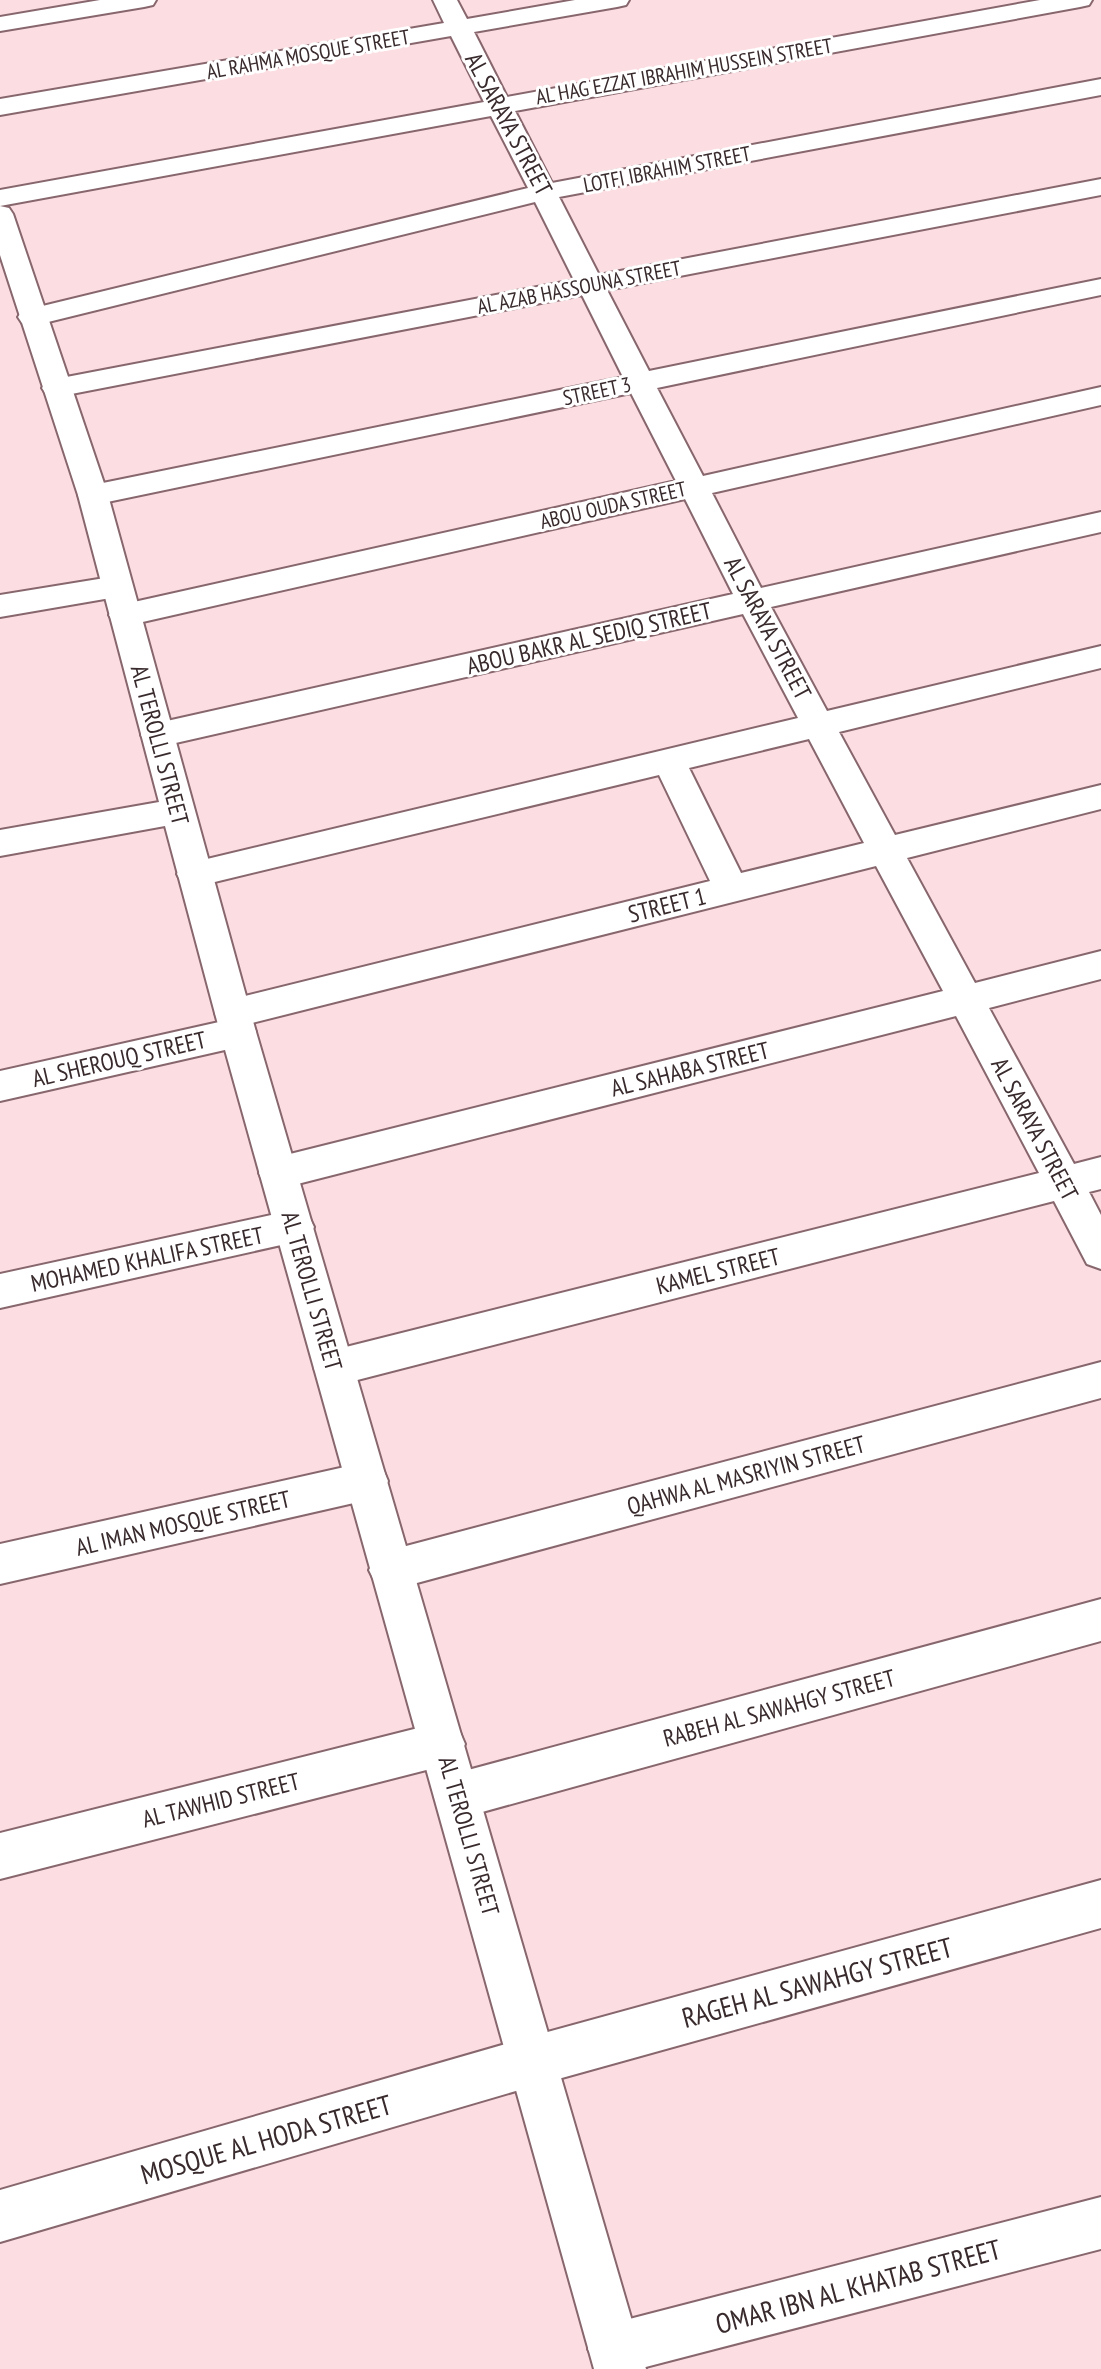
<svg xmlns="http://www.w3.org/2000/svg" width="1101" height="2369" font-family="'PT Sans Narrow',sans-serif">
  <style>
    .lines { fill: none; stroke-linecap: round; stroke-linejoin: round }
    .street-casing { stroke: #87676d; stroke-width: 4 }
    .secondary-casing { stroke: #87676d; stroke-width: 4 }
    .street { fill: #fff; fill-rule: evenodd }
    .secondary { fill: #fff; fill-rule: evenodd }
    .labels { text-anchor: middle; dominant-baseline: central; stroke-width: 6; stroke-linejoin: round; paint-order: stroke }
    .far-street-label { font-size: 21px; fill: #392b2d; stroke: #fff }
    .street-label { font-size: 24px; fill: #392b2d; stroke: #fff }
    .near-street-label { font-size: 28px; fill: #392b2d; stroke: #fff }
  </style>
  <rect width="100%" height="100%" fill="#fcdee2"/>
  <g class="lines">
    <g class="street-casing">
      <path id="street" d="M100 0H156L153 5 144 7 0 31V17Z
        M433 0H457L467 19 575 0H629L626 5 617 7 474 32 507 97 1040 0H1092L1089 5 1080 7 515 111 552 183 1101 79V95L559 197 599 275 1101 179V195L607 290 649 371 1101 279V295L657 388 703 476 1101 387V405L712 493 761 588 1101 512V532L771 607 827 711 1101 646V668L839 732 895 835 1101 785V809L907 858 975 983 1101 951V979L989 1008 1074 1164 1101 1157V1189L1089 1192 1101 1215V1269L1087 1264 1054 1201 334 1386 320 1381 314 1368 320 1355 334 1350 1039 1173 956 1016 278 1189 264 1184 259 1173 264 1162 278 1157 943 991 876 866 252 1023 256 1032 251 1042 238 1047 0 1101V1071L219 1022 215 1013 220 1003 233 999 710 881 659 775 194 887 182 883 177 874 182 865 798 718 743 614 158 747 146 743 141 735 146 727 158 723 733 594 685 499 125 626 114 623 109 615 114 607 125 604 676 481 631 393 93 505 82 502 78 495 82 488 93 485 623 377 582 295 56 397 46 394 42 388 46 382 56 379 574 280 535 202 32 326 22 323 18 317 22 311 528 188 491 116 0 206V190L484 102 451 36 0 115V99L444 23ZM809 739 864 843 741 873 689 768Z
        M117 576 128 579 133 587 128 595 0 617V595Z
        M294 1210 308 1215 314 1227 308 1239 0 1308V1274Z
        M1101 1362V1398L391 1590 376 1584 369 1570 376 1556 391 1550Z
        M367 1462 382 1467 388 1481 382 1495 367 1500 0 1584V1544Z
        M1101 1599V1641L457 1819 441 1812 434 1796 441 1780 457 1773Z
        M442 1722 458 1728 465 1744 458 1760 442 1766 0 1879V1833Z
        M1101 1880V1928L533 2086 0 2242V2190L533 2036Z
        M1101 2197V2249L638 2369H599L588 2349 595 2330 614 2323Z"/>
    </g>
    <g class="secondary-casing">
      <path id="secondary" d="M0 206 9 208 13 214 108 495 256 1032 646 2369H594L220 1032 165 826 0 856V830L159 802 78 495 0 255Z"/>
    </g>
    <use href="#street" class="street"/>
    <use href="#secondary" class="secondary"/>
  </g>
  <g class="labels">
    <g class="far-street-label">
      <text transform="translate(308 54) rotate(-10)">AL RAHMA MOSQUE STREET</text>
      <text transform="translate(684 71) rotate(-10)">AL HAG EZZAT IBRAHIM HUSSEIN STREET</text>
      <text transform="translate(667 169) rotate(-11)">LOTFI IBRAHIM STREET</text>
      <text transform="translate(579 287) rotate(-11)">AL AZAB HASSOUNA STREET</text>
      <text transform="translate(597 391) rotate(-12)">STREET 3</text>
      <text transform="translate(613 505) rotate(-13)">ABOU OUDA STREET</text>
    </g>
    <g class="street-label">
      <text transform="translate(509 124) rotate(62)">AL SARAYA STREET</text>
      <text transform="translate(768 628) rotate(62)">AL SARAYA STREET</text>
      <text transform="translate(589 638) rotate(-13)">ABOU BAKR AL SEDIQ STREET</text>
      <text transform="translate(160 745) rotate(75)">AL TEROLLI STREET</text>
      <text transform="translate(667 905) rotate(-14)">STREET 1</text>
      <text transform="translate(119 1059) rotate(-13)">AL SHEROUQ STREET</text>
      <text transform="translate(690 1069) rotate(-14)">AL SAHABA STREET</text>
      <text transform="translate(1035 1129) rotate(62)">AL SARAYA STREET</text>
      <text transform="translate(147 1259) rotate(-12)">MOHAMED KHALIFA STREET</text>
      <text transform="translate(718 1271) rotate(-14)">KAMEL STREET</text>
      <text transform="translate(312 1291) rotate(74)">AL TEROLLI STREET</text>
      <text transform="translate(746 1475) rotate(-15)">QAHWA AL MASRIYIN STREET</text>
      <text transform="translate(183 1523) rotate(-13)">AL IMAN MOSQUE STREET</text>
      <text transform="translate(779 1708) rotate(-15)">RABEH AL SAWAHGY STREET</text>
      <text transform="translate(221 1800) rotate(-14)">AL TAWHID STREET</text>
      <text transform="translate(469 1836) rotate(74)">AL TEROLLI STREET</text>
    </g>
    <g class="near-street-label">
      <text transform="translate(817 1982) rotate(-15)">RAGEH AL SAWAHGY STREET</text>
      <text transform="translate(266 2139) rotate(-16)">MOSQUE AL HODA STREET</text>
      <text transform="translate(858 2286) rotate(-15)">OMAR IBN AL KHATAB STREET</text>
    </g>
  </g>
</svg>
